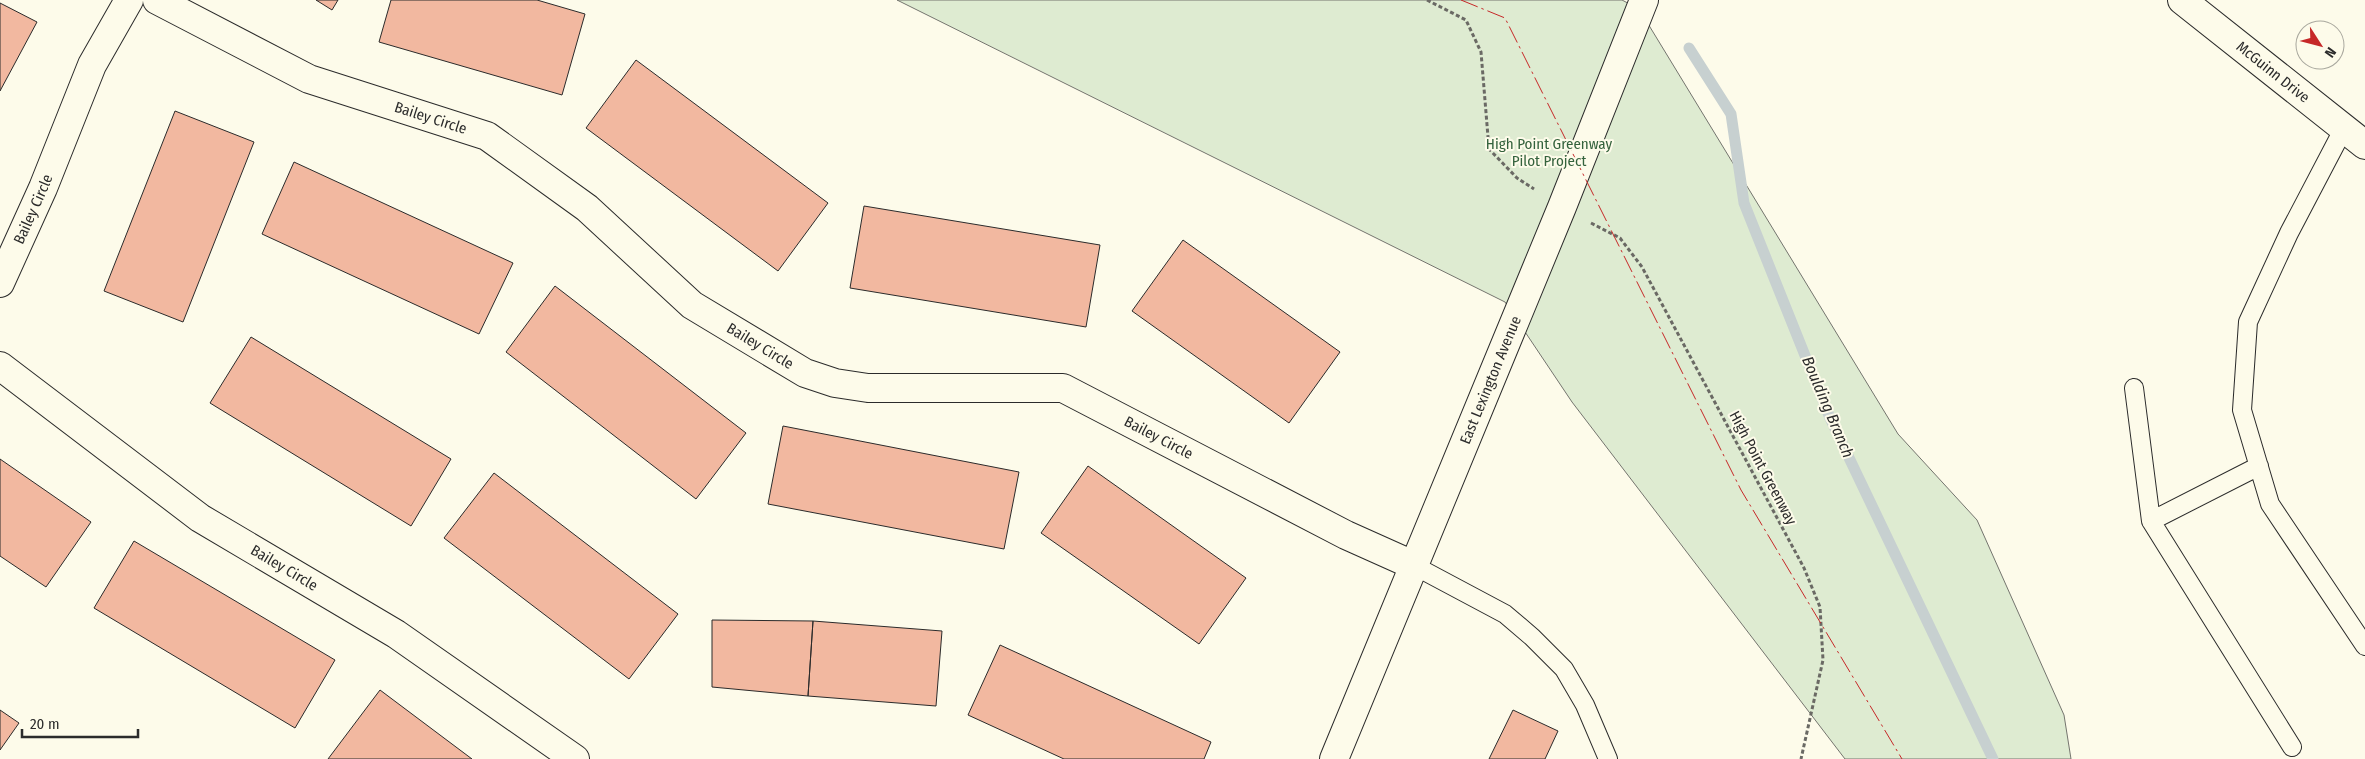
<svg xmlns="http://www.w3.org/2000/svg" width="2365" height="759" font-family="'Fira Sans Condensed',sans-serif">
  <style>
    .green { fill: #deebd1; stroke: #74746e }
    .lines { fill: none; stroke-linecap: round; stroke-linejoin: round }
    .stream { stroke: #c7d0d0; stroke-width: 11 }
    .building { fill: #f2b8a0; stroke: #2b2b2b }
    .service-casing { stroke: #2b2b2b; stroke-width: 20 }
    .minor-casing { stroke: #2b2b2b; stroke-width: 30 }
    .secondary-casing { stroke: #2b2b2b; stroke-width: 30 }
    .path { stroke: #6a6964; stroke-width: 3; stroke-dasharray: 4 2.5; stroke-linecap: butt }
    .service { stroke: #fdfbea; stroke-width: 18 }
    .minor { stroke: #fdfbea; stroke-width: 28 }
    .secondary { stroke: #fdfbea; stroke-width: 28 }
    .power { stroke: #c62828; stroke-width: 1; stroke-dasharray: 18 4 2.5 4; stroke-linecap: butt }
    .labels { text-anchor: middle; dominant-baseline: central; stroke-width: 4; stroke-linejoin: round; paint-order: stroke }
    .street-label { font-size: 15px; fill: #2b2b2b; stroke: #fdfbea }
    .park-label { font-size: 15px; fill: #34623c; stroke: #fdfbea }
    .water-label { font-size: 16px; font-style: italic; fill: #2b2b2b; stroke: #fdfbea }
  </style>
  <rect width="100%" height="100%" fill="#fdfbea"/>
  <path class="green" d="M897 0H1622L1639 9 1898 434 1977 520 2064 715 2071 759H1845L1572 402 1505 302Z"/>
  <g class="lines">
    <path class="stream" d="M1689 48 1731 114 1744 203 1830 418 1993 759"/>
  </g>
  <path class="building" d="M316 0H338L332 10Z
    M391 0H537L585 14 562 95 379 42Z
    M0 3 37 22 0 91Z
    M636 60 828 203 778 271 586 128Z
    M175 111 254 142 183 322 104 291Z
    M294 162 513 263 479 334 262 234Z
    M864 206 1100 245 1086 327 850 288Z
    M1183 240 1340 352 1289 423 1132 311Z
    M555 286 746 433 696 499 506 352Z
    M251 337 451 459 411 526 210 403Z
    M783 426 1019 472 1004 549 768 504Z
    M0 459 91 522 46 587 0 556Z
    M1088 466 1246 578 1199 644 1041 533Z
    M494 473 678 614 629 679 444 538Z
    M134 541 335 660 295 728 94 608Z
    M712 620 813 621 808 696 712 687Z
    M813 621 942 631 936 706 808 696Z
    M1000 645 1211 742 1204 759H1064L968 715Z
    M380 690 472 759H328Z
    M0 710 19 723 0 750Z
    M1513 710 1558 731 1545 759H1489Z"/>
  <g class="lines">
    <g class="service-casing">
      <path id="service" d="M2344 128 2289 233 2248 322 2242 410 2270 504 2365 646
        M2134 388 2151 521 2259 466
        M2151 521 2292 747
        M1413 565 1505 614 1532 637 1564 669 1585 705 1608 759"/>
    </g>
    <g class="minor-casing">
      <g id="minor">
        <path id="s1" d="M157 0 309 79 487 136 587 208 692 305 805 373 835 383 868 388H1063L1346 535 1413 565"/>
        <path id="s2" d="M2182 0 2365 145"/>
        <path id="s3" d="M0 283 43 188 92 65 129 0"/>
        <path id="s4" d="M0 366 200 518 396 634 575 759"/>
      </g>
    </g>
    <g class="secondary-casing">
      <g id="secondary">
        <path id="s5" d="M1334 759 1562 207 1644 0"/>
      </g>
    </g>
    <path class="path" d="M1427 0 1466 20 1481 52 1489 149 1517 178 1534 189
      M1591 223 1620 238 1642 267 1804 568 1820 607 1823 660 1801 759"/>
    <use href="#service" class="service"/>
    <use href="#minor" class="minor"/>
    <use href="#secondary" class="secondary"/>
    <path class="power" d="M1461 0 1505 18 1741 490 1902 759"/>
  </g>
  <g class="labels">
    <g class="street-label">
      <text stroke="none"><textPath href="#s2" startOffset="116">McGuinn Drive</textPath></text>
      <text stroke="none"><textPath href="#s1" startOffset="299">Bailey Circle</textPath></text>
      <text stroke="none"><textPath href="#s3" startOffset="81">Bailey Circle</textPath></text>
      <text stroke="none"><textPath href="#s1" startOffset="704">Bailey Circle</textPath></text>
      <text stroke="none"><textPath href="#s5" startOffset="410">East Lexington Avenue</textPath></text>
      <text stroke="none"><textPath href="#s1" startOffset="1124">Bailey Circle</textPath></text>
      <text transform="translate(1763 468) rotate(62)">High Point Greenway</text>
      <text stroke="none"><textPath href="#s4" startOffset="349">Bailey Circle</textPath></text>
    </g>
    <g class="park-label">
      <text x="1549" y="144">High Point Greenway<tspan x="1549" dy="17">Pilot Project</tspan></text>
    </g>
    <g class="water-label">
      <text transform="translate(1828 407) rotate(67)">Boulding Branch</text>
    </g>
  </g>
  <g transform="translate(2320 45) rotate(126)"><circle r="24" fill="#fdfbea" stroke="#a9a89e"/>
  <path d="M0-4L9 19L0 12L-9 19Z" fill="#c62828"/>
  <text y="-8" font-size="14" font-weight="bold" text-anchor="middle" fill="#2b2b2b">N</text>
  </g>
  <path d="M22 729v8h116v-8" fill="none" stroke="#2b2b2b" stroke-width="2.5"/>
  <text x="30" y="729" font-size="15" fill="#2b2b2b" stroke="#fdfbea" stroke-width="4" paint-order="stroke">20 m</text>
</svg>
